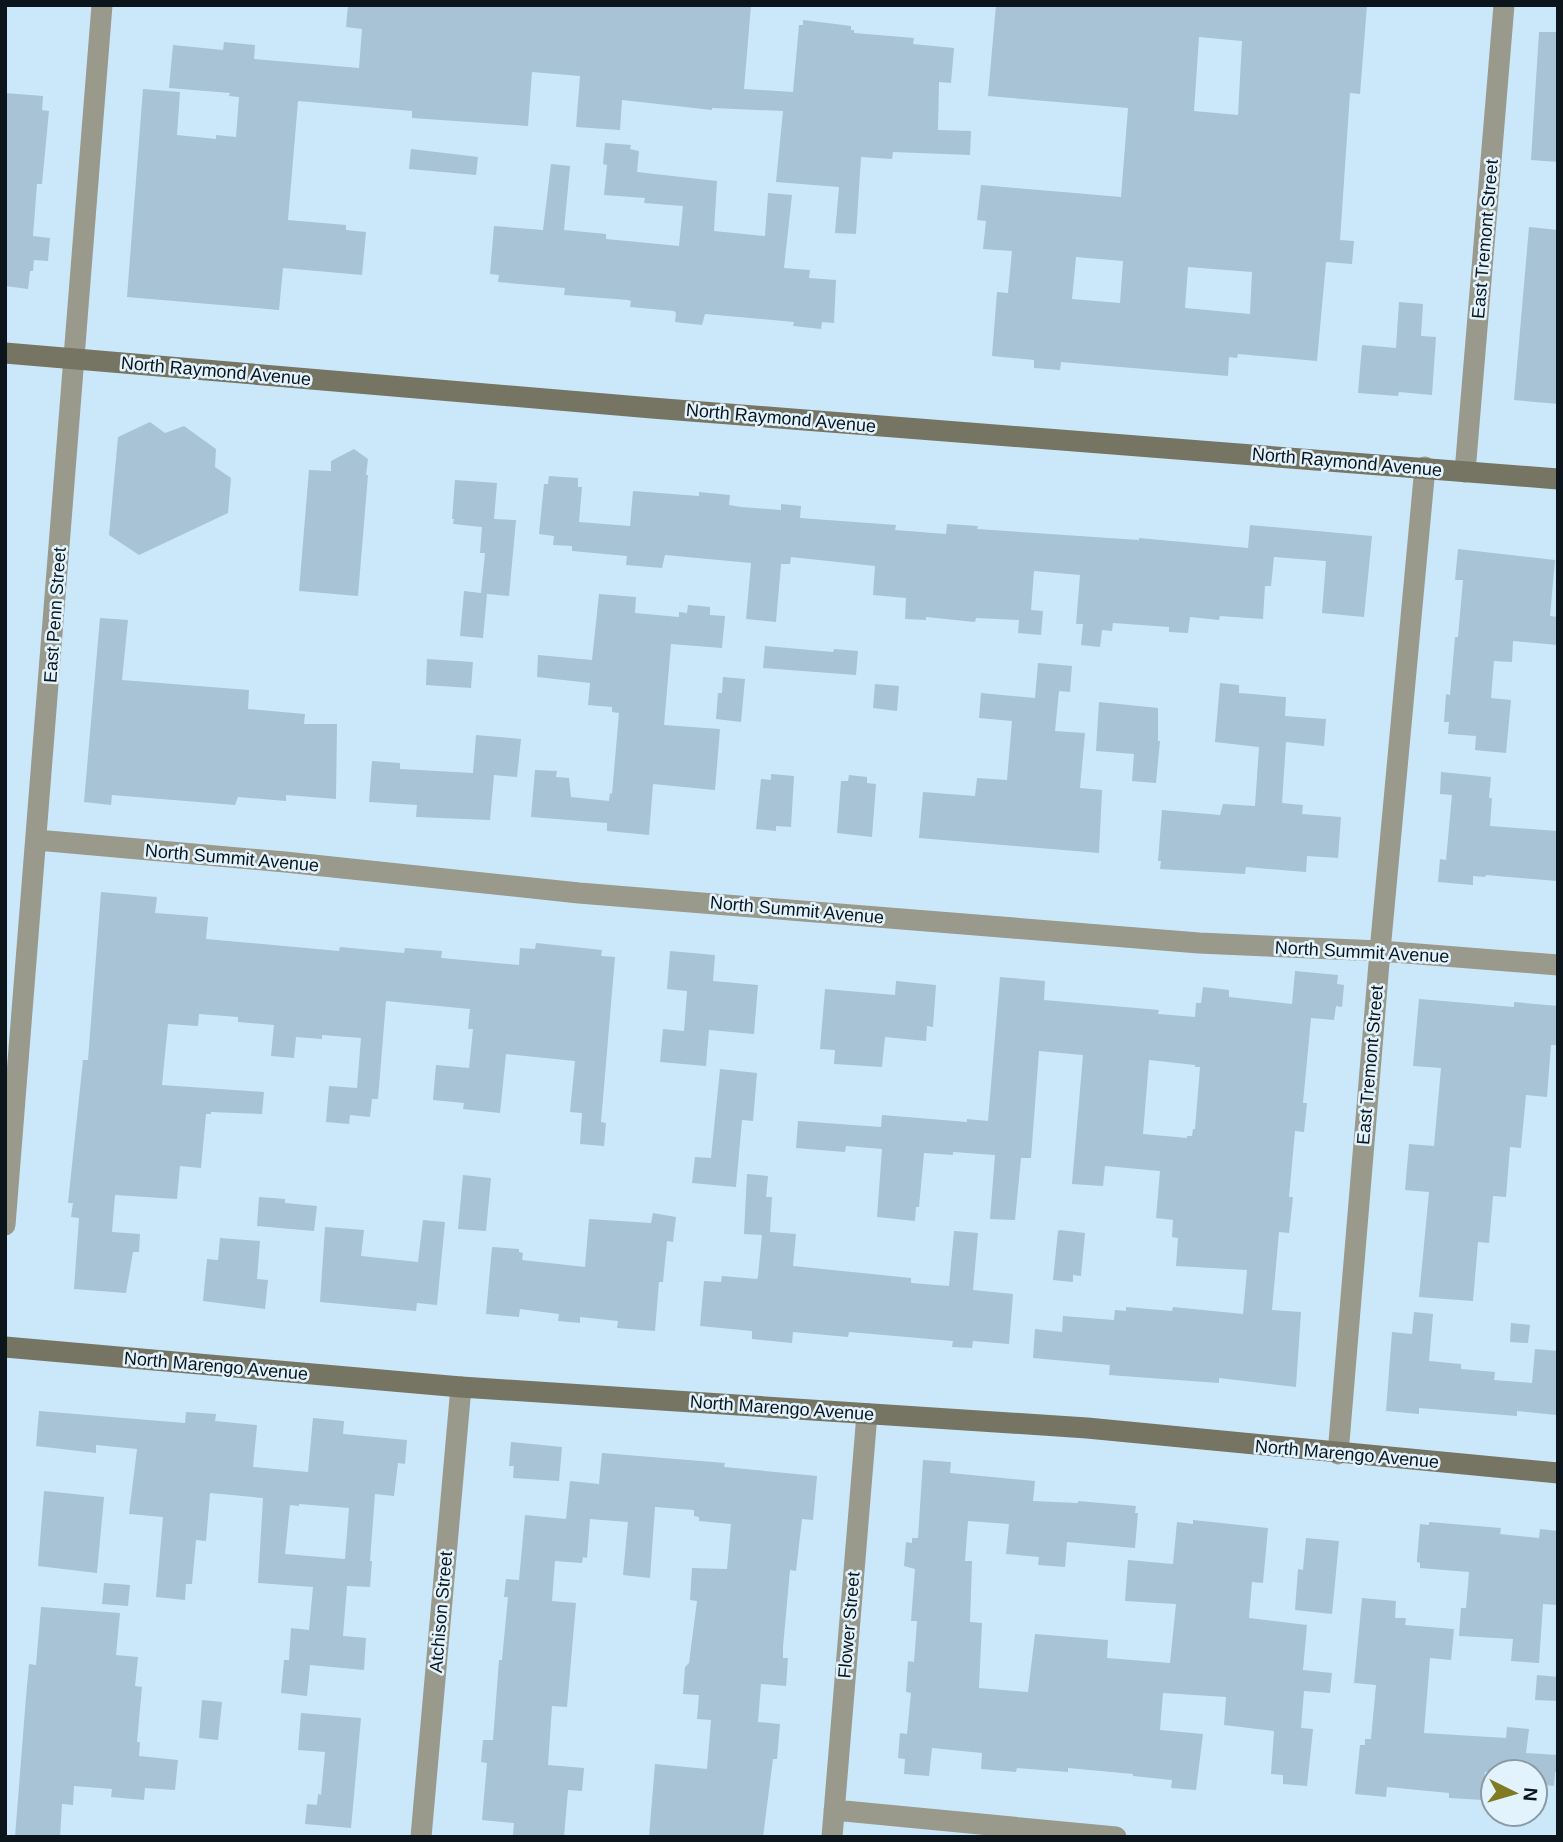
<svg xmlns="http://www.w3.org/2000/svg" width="1563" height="1842" font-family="Helvetica,sans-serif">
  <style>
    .building { fill: #a7c3d5; fill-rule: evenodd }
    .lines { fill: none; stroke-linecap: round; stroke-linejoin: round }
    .street { stroke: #99998c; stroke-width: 21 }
    .secondary { stroke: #767563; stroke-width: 21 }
    .labels { text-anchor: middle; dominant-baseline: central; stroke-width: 5; stroke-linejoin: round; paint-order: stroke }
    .street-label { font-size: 18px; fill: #0b151b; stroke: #e2f3fe }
  </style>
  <rect width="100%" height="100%" fill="#cbe8fa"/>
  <path class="building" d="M348 5H751L744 89 793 92 799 25H803V20L851 26V30H854V33L914 38 913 44 954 48 951 83 939 82 938 130 971 131 970 155 893 152 892 159 861 157 856 234 835 233 839 187 776 182 783 111 712 108V110L622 100 620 130 576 127 580 76 532 72 528 126 412 118V111L298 101 288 220 346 225V230L366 232 362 275 283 268 279 310 127 297 143 89 180 92 177 135 216 139V135L236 137 239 97 229 96 230 93 169 88 173 45 223 50 224 42 255 45 254 59 359 68 362 29 346 27Z
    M996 5H1367L1360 94 1350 93 1340 240 1354 241 1352 264 1326 262 1317 361 1238 354 1237 358 1229 357 1228 376 1061 362 1060 370 1034 368V360L992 356 997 292 1008 293 1012 251 983 249 986 221 977 220 981 185 1121 197 1128 108 988 96ZM1199 37 1242 41 1238 115 1194 111ZM1076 257 1123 261 1120 303 1072 299ZM1188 267 1252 272 1250 314 1185 308Z
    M1539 32H1558V162L1531 160Z
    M5 93 43 96 42 110 49 111 42 184H37L33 236 50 238 48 261 34 260 33 271H30L28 289 5 286Z
    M605 143 631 145 630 149 639 151 637 172 717 181 714 231 765 236 768 193 792 195 784 268 810 270 809 278 836 280 834 323 822 322 821 329 793 326 794 322 705 314 702 325 675 322 676 313 674 311 630 307 631 301 628 300 564 295 565 288 498 282 499 275 490 274 494 226 543 230 551 164 570 166 564 230 606 234V239L679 246 683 206 644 203 645 198 604 195 607 165 603 164Z
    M411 149 478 157 476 175 409 169Z
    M1529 227 1558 230V404L1514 400Z
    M1399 302 1423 304 1421 336 1436 337 1432 395 1399 392 1398 396 1358 393 1362 345 1396 348Z
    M150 422 165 433 184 426 216 449 215 467 231 478 228 513 139 555 109 535 118 437Z
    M354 449 368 459 366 475H368L358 596 299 591 309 470 331 471V461Z
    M549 476 578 478V487H582L579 522 630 526 633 491 699 496V492L730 495 729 505 741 507 781 510V504L801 506 800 518 896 525 895 530 946 534 947 524 978 526 977 529 1139 540V538L1248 548 1250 525 1372 536 1364 617 1322 613 1326 561 1274 557 1271 586H1265L1263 619 1220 616 1219 620 1190 617 1188 633 1169 632V627L1113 623 1112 631 1102 630 1100 647 1081 645 1083 624H1076L1080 575 1034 571 1031 610 1043 611 1041 635 1018 633 1019 620 976 618 975 622 926 617V620L905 619 906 598 873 595 875 566 791 557 790 564H781L776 622 746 619 751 563 665 555 662 568 626 565 627 556 572 551V546L553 545 554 536 539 534 544 484H548Z
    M455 480 497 483 494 519 516 520 509 596 487 594 483 638 460 636 464 591 481 593 485 553H480L482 527 453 524 454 519H452Z
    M1458 549 1555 560 1550 616 1558 617V645L1513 641 1512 662 1494 661 1491 698 1511 700 1506 753 1475 750 1476 736 1448 734 1449 722H1444L1446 694 1450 695 1455 637H1458L1463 580H1455Z
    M599 594 636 597 635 613 679 617V612L687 613 688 605 710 607V615L725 616 722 648 671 644 664 725 720 729 715 790 653 784 649 835 607 831V823L531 817 535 770 557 771 556 777 569 778 571 797 609 801 610 793 612 794 619 713 612 712V707L588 705 590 683 537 677 538 655 592 660Z
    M100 618 128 620 122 680 249 690 248 709 305 714 304 724H337L336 799 286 795V801L238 797 235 805 112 795 111 805 84 802Z
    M765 646 833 652 834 649 858 651 856 675 763 668Z
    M427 659 473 662 471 688 426 685Z
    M1038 663 1072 666 1070 692 1059 691 1055 731 1085 733 1080 788 1102 790 1099 853 919 838 923 792 975 796 977 778 1007 780 1012 721 979 718 981 693 1035 698Z
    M723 677 745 679 741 722 716 719 718 693H722Z
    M1220 683 1239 685V693L1286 697 1285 716 1326 719 1324 746 1286 742 1282 803 1303 805 1302 814 1341 817 1338 858 1307 856 1306 872 1246 867 1245 874 1160 869 1161 861H1158L1162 810 1220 815 1223 804 1255 806 1259 747 1215 742Z
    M875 684 899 686 897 711 873 708Z
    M1099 702 1158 708V741H1160L1156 783 1132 781 1134 754 1096 751Z
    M476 735 521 739 517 777 494 775 490 820 416 817 417 805 369 802 372 761 400 763V769L473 773Z
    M1441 772 1491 777 1489 798H1492L1490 826 1558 831 1557 881 1486 875 1485 877 1473 876V885L1438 882 1440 859 1446 860 1452 795 1440 794Z
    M771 774 794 776 791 827 776 826V831L756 829 761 779 771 780Z
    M849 775 867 777V783L876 784 872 837 837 833 841 781H848Z
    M101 892 157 897 155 913 208 917 206 939 339 951 340 947 404 953 405 948 442 951 441 958 519 965 520 948 535 949 536 943 602 950 601 956 615 957 601 1122 606 1123 604 1146 580 1144 582 1113 570 1112 575 1061 506 1054 500 1113 463 1109 464 1103 433 1100 436 1065 469 1068 473 1029H468L470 1009 386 1001 378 1099H372L370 1117 350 1115 349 1124 326 1122 329 1086 357 1088 361 1038 322 1035V1039L296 1037 294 1058 271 1056 274 1025 238 1022V1017L199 1014 198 1026 168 1024 162 1085 264 1092 262 1114 211 1112V1114H206L201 1168 180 1166 177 1199 115 1195 112 1232 140 1234 139 1252H133L126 1293 74 1289 79 1218 71 1217 73 1203H68L83 1060H88Z
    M670 951 715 955 713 981 758 985 754 1034 709 1030 706 1066 660 1062 663 1029 684 1031 687 991 667 989Z
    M1295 971 1338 975 1337 984 1344 985 1342 1007 1336 1006 1334 1020 1311 1018 1303 1103H1307L1304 1132 1295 1131 1289 1197H1293L1289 1233 1279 1232 1272 1310 1301 1312 1296 1387 1219 1378V1383L1109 1375 1110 1365 1033 1358 1035 1329 1062 1332 1063 1316 1114 1320 1115 1310 1126 1311V1307L1172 1311 1173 1307 1243 1314 1247 1270 1176 1266 1178 1238 1172 1237 1173 1220 1156 1218 1160 1171 1105 1166 1103 1186 1072 1184 1083 1055 1039 1051 1031 1158H1021L1015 1220 990 1219 995 1155 953 1152V1155L924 1153 919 1207H916L915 1221 877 1217 882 1149 846 1146 845 1152 796 1148 798 1121 881 1127 882 1115 967 1122V1119L988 1121 1000 977 1045 981 1044 1000 1159 1010 1158 1014 1195 1017 1196 1003H1201L1203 987 1229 990V997L1292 1004ZM1149 1060 1195 1065V1067H1200L1195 1129H1193L1192 1136H1187V1138L1143 1134Z
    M896 981 936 985 933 1027 927 1026 926 1041 885 1037 882 1067 834 1064 835 1050 820 1049 825 989 895 995Z
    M1419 999 1514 1007V1002L1558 1006V1045H1551L1547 1097 1526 1095 1521 1148 1510 1147 1506 1197 1493 1196 1489 1243 1478 1242 1473 1301 1419 1297 1429 1192 1405 1190 1409 1144 1434 1146 1441 1068 1413 1066Z
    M720 1069 757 1073 753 1121 742 1120 736 1187 692 1183 695 1157 711 1158Z
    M747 1174 768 1176 766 1197H772L770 1232 796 1234 793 1266 911 1278V1283L949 1286 954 1231 978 1233 973 1290 1013 1294 1009 1344 973 1341 972 1348 952 1347 953 1341 849 1332 848 1337 793 1332 792 1343 752 1339V1331L700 1326 704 1281 721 1282 722 1276 757 1279 758 1276 762 1235 744 1234Z
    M463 1175 491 1178 486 1231 458 1229Z
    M259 1197 285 1199V1203L317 1206 314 1231 257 1226Z
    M653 1213 676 1217 673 1242 667 1241 663 1282H659L655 1331 617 1328 618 1321 580 1317V1323L558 1321 559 1314 520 1309 519 1317 486 1314 492 1247 519 1249V1252L523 1253 522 1260 585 1267 589 1219 651 1223Z
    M423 1220 445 1222 437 1305 417 1303 416 1311 320 1302 325 1227 364 1230 361 1256 418 1262Z
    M1060 1230 1085 1233 1081 1276 1073 1275V1282L1053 1280 1058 1231Z
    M220 1238 260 1241 257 1279 268 1280 265 1309 203 1301 207 1259 218 1260Z
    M1414 1312 1433 1314 1429 1361 1461 1364V1369L1495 1372 1494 1380 1532 1383 1535 1349 1558 1351 1557 1415 1517 1411V1416L1419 1408V1414L1386 1411 1392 1332 1412 1334Z
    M1511 1323 1530 1325 1528 1343 1510 1342Z
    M39 1411 185 1423 186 1412 216 1414 215 1421 257 1425 253 1467 308 1472 313 1418 344 1421 343 1434 407 1440 405 1464 398 1463 394 1496 375 1494 370 1561H372L370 1587 347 1586 343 1636 366 1638 364 1670 310 1665 307 1696 281 1693 284 1660H289L291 1628 309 1630 313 1587 258 1583 263 1498 210 1493 206 1541 196 1540 192 1584H186L185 1600 156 1597 163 1517 129 1514 137 1449 96 1445V1453L36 1446ZM299 1504 349 1508 345 1559 285 1554 290 1505 299 1506Z
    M511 1442 562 1447 559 1481 513 1478 514 1466H509Z
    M602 1453 725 1463 724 1467 817 1476 813 1520 802 1519 796 1571 790 1570 783 1647V1658H788L786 1686 761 1684 758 1722 780 1724 777 1759H773L763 1837H649L655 1764 707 1769 711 1720 697 1719 699 1695 683 1694 685 1667 689 1663 697 1601 690 1600 692 1568 727 1569 731 1524 699 1521V1517L694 1516V1510L655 1507 650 1578 623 1575 628 1522 590 1519 587 1558 583 1557 582 1563 555 1561 552 1601 576 1603 567 1707 552 1706 548 1765 584 1768 582 1791 568 1790 564 1837H515L513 1835 514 1823 482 1820 487 1763 481 1762 483 1740H493L499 1660H502L508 1597H504L506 1579 519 1580 525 1515 566 1519 570 1481 599 1484Z
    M923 1460 951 1462 950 1473 1035 1481 1033 1501 1078 1503V1501L1136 1506 1135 1513H1138L1135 1548 1067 1542 1065 1567 1038 1565 1039 1557 1006 1554 1009 1524 968 1521 965 1561H972L970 1622 982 1623 979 1688 1028 1692 1035 1634 1108 1640 1107 1658 1170 1663 1176 1604 1125 1601 1128 1560 1173 1564 1177 1522 1193 1524V1520L1268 1528 1263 1583 1252 1582 1249 1618 1307 1625 1303 1670 1332 1673 1330 1693 1304 1691 1301 1728 1313 1729 1307 1786 1283 1784V1775L1271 1774 1274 1731 1224 1725 1226 1697 1163 1693 1160 1730 1203 1734 1196 1790 1171 1788 1172 1780 1133 1776V1774L1068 1768V1772L1017 1768 1016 1772 981 1769 982 1753 932 1748 929 1776 904 1774 905 1759 898 1758 900 1733 907 1734 911 1693 906 1692 908 1661 914 1662 917 1621H911L915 1569 904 1566 906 1542 912 1543V1538H918Z
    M44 1491 104 1497 97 1573 38 1566Z
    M1429 1522 1501 1528 1500 1534 1539 1538 1540 1529 1558 1531V1605L1543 1604 1539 1663 1511 1661 1513 1639 1459 1636 1461 1608H1466L1469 1572 1420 1568V1563L1417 1562V1559L1420 1524 1429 1525Z
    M1306 1538 1339 1541 1332 1614 1295 1610 1298 1569 1303 1570Z
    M104 1583 130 1585 128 1606 102 1604Z
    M1362 1598 1396 1601 1395 1618H1406L1405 1625 1454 1629 1451 1660 1430 1658 1424 1733 1506 1738 1507 1727 1529 1729 1526 1753 1558 1755V1772H1555L1554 1786 1535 1784V1772H1485L1483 1800 1449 1798V1793L1387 1787 1386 1797 1355 1794 1360 1745H1365V1739H1371L1376 1685 1354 1683Z
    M41 1607 120 1613 116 1655 138 1657 135 1686 142 1687 137 1742H140L139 1756 178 1760 175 1790 145 1788 144 1800 111 1797 112 1789 74 1786 73 1805 62 1804 60 1837H15L26 1697 29 1664 36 1665Z
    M1537 1675 1558 1677V1701L1535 1700Z
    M202 1700 222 1702 218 1740 199 1738Z
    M301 1713 361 1718 351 1828 305 1824 307 1804 317 1805 318 1794 321 1795 325 1752 298 1750Z"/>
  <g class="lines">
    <path class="street" d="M1465 472 1504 5
      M37 840 285 862 579 893 1199 943 1380 951 1558 965
      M5 1225 102 5
      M1338 1454 1380 951 1425 467
      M834 1810 1116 1837
      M421 1837 461 1387
      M832 1837 867 1414"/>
    <path class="secondary" d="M5 353 652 408 1558 479
      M5 1347 461 1387 1087 1428 1558 1473"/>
  </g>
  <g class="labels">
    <g class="street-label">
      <text transform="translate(1485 239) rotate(-85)">East Tremont Street</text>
      <text transform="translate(216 371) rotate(5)">North Raymond Avenue</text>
      <text transform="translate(781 418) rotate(5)">North Raymond Avenue</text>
      <text transform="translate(1347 462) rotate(5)">North Raymond Avenue</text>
      <text transform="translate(55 615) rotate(-86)">East Penn Street</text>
      <text transform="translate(232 858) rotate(5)">North Summit Avenue</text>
      <text transform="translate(797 910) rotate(5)">North Summit Avenue</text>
      <text transform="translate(1362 952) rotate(3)">North Summit Avenue</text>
      <text transform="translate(1370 1065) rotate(-85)">East Tremont Street</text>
      <text transform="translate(216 1366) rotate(5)">North Marengo Avenue</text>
      <text transform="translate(782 1408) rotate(4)">North Marengo Avenue</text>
      <text transform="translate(1347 1454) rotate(5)">North Marengo Avenue</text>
      <text transform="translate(441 1612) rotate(-85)">Atchison Street</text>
      <text transform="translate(849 1625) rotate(-85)">Flower Street</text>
    </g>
  </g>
  <rect width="1563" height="1842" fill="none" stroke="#0b151b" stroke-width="14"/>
  <g transform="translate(1514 1793) rotate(95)"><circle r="33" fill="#e2f3fe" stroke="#8c9aa3" stroke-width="2"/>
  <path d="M0-5L12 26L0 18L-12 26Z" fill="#827a20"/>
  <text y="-10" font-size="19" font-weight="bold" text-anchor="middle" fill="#0b151b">N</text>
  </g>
</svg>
